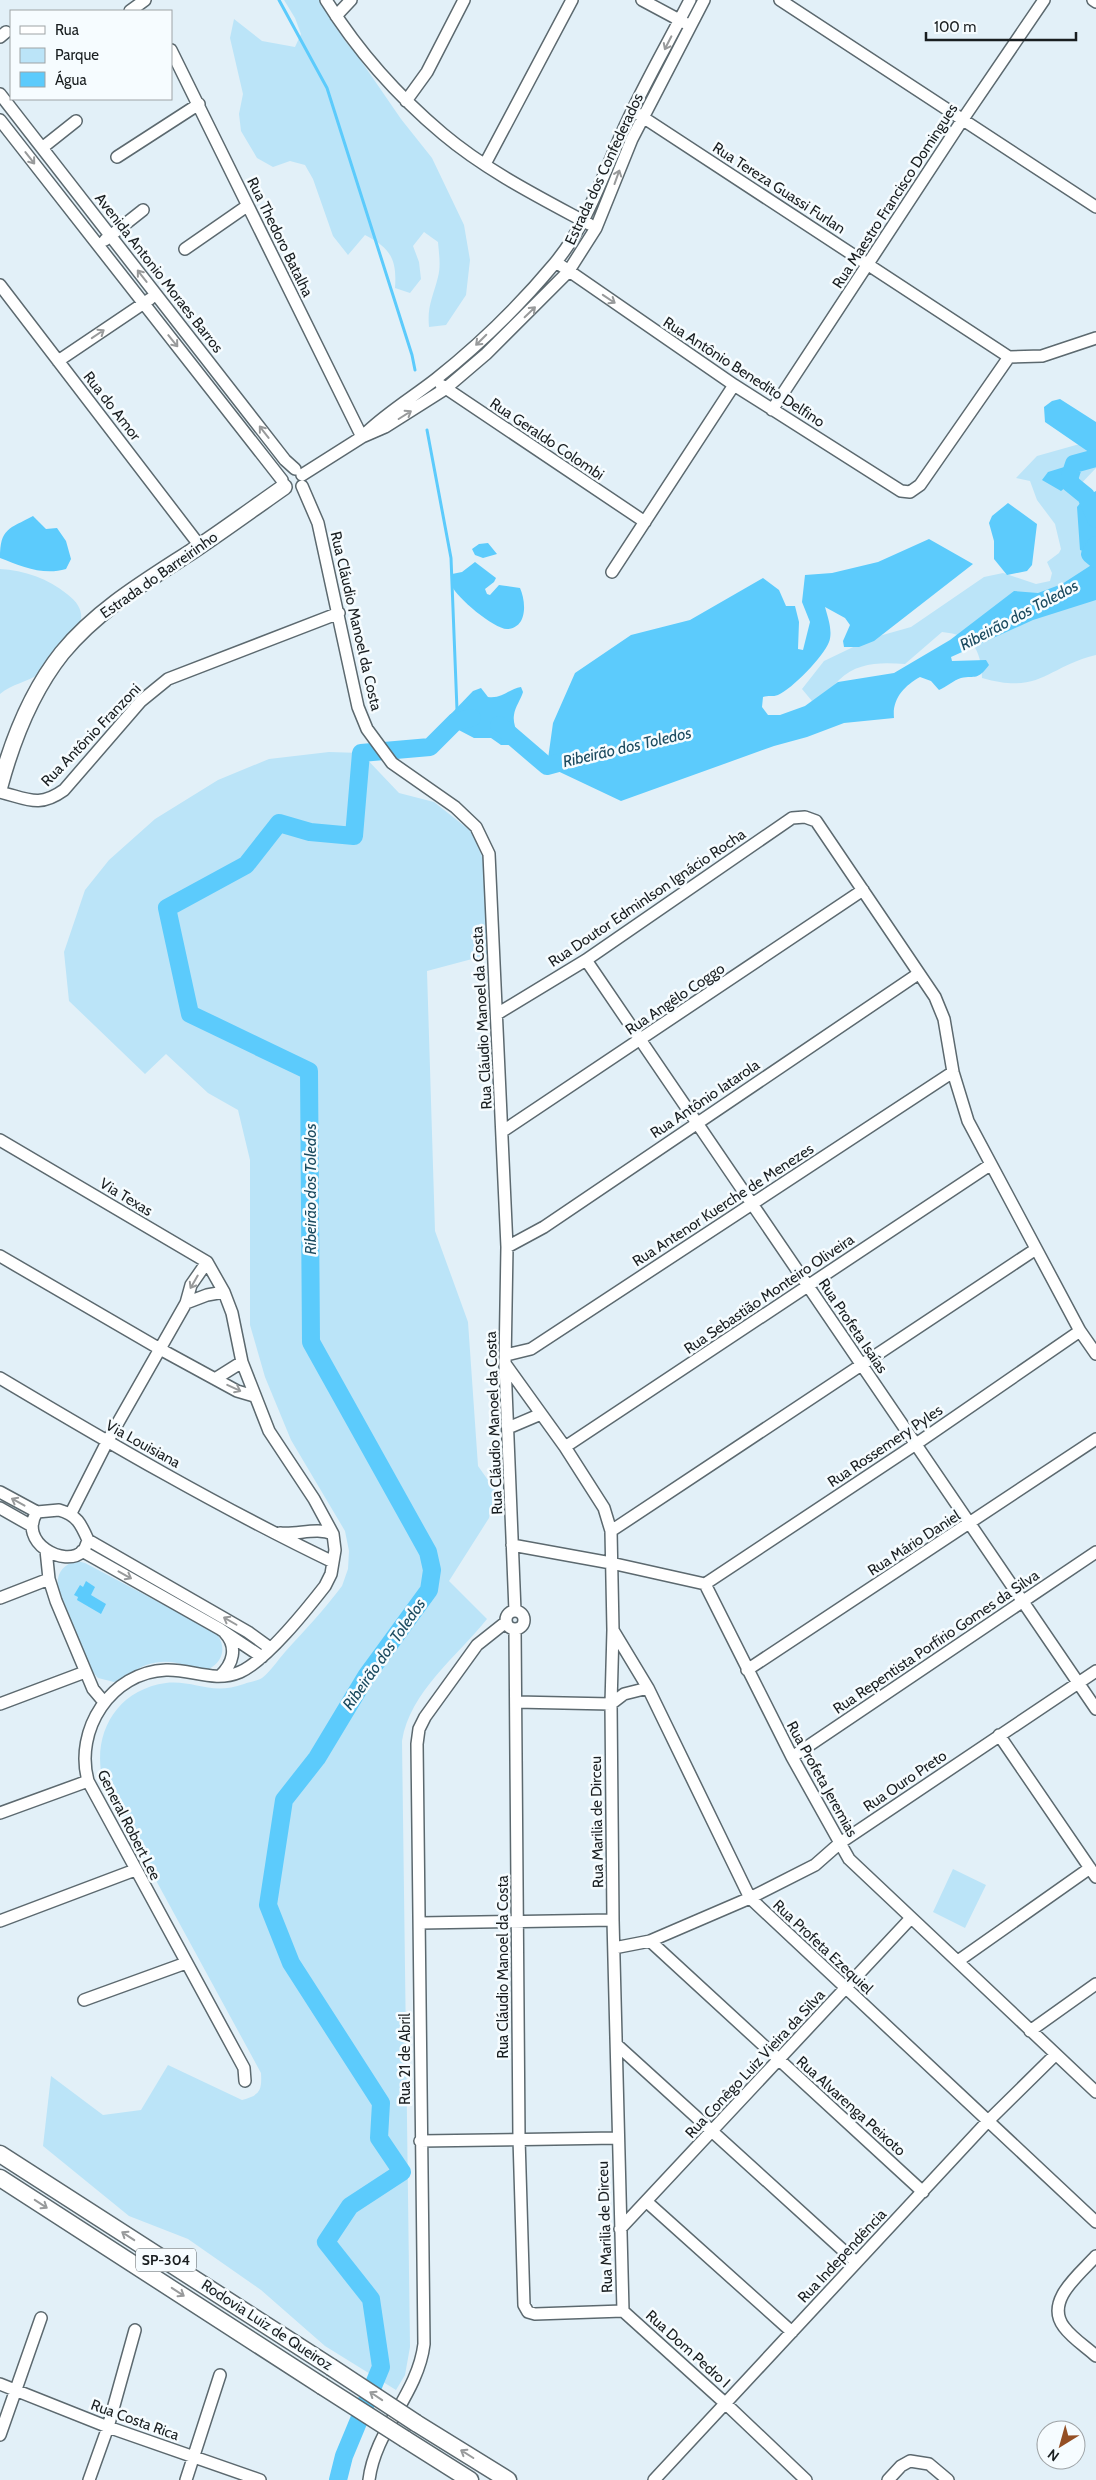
<svg xmlns="http://www.w3.org/2000/svg" width="1096" height="2480" font-family="Cabin,sans-serif">
  <style>
    .green { fill: #bbe4f8 }
    .water { fill: #5ccbfc }
    .lines { fill: none; stroke-linecap: round; stroke-linejoin: round }
    .stream { stroke: #5ccbfc; stroke-width: 3 }
    .river { stroke: #5ccbfc; stroke-width: 18 }
    .minor-casing { stroke: #5c696f; stroke-width: 14 }
    .major-casing { stroke: #5c696f; stroke-width: 18 }
    .highway-casing { stroke: #5c696f; stroke-width: 19 }
    .minor { stroke: #fff; stroke-width: 11 }
    .major { stroke: #fff; stroke-width: 15 }
    .highway { stroke: #fff; stroke-width: 16 }
    .highway-bridge-casing { stroke: #5c696f; stroke-width: 19; stroke-linecap: butt }
    .highway-bridge { stroke: #fff; stroke-width: 16 }
    .oneway { stroke: #989a9b }
    .labels { text-anchor: middle; dominant-baseline: central; stroke-width: 5; stroke-linejoin: round; paint-order: stroke }
    .shield { fill: #f6fcff; stroke: #5b6163; stroke-width: 1 }
    .shield-label { font-size: 14px; font-weight: bold; fill: #191e20 }
    .street-label { font-size: 15px; fill: #191e20; stroke: #f6fcff }
    .water-label { font-size: 16px; font-style: italic; fill: #1b4a5f; stroke: #f6fcff }
  </style>
  <rect width="100%" height="100%" fill="#e2f0f8"/>
  <path class="green" d="M284 0H323L328 5 345 41 357 55 401 119 432 158 464 225 470 260 466 295 446 325 429 327C427 306 433 297 438 277 441 266 439 254 438 242L424 232 413 246 419 262 421 279 410 293 395 288C397 260 391 248 365 235L348 255 333 236 313 179 305 165 290 161 273 167 257 158 241 131 239 114 243 94 230 38 234 19 262 41 295 47 301 34 295 18Z
    M1096 440V468L1076 489 1086 500 1096 505V655C1046 667 1041 695 982 678 981 648 972 635 942 632L905 664C881 662 857 662 839 680 828 692 828 695 812 701L802 689 824 661 872 638 911 627 984 577 1003 573 1036 584 1050 581 1052 573 1047 562 1059 553 1061 549 1055 524 1037 500 1030 481 1016 478 1037 456 1076 445 1093 442Z
    M0 569C24 570 49 579 67 594 95 615 76 634 59 654 53 660 48 669 41 673 27 682 12 684 0 694Z
    M329 752 361 753 399 793 434 802 472 832 484 861 487 955 427 971 435 1231 468 1322 478 1466 495 1490 489 1518 449 1581 487 1619C457 1657 410 1691 402 1741L410 2347 405 2375 396 2390 325 2346 261 2290 188 2239 129 2216 43 2146 51 2076 103 2115 141 2110 168 2065 242 2100C260 2095 262 2091 261 2073L104 1785C90 1738 114 1690 166 1683 195 1680 211 1696 244 1684 249 1682 257 1681 262 1678 270 1672 278 1660 285 1652 304 1631 324 1610 342 1586L348 1569 349 1551 345 1531 291 1440 265 1377 250 1325V1160L238 1110 208 1093 166 1054 145 1074 69 1001 64 952 85 890 109 860 155 819 218 780 269 759Z
    M77 1561 85 1563 215 1632C227 1645 224 1661 209 1669 185 1668 173 1656 146 1665 135 1669 126 1679 114 1682L98 1678 90 1669 58 1587C56 1574 63 1564 77 1561Z
    M953 1869 986 1885 965 1928 933 1912Z"/>
  <path class="water" d="M1060 399 1096 422V457L1045 422 1044 407 1052 401Z
    M1074 464V470L1070 476 1075 480 1061 491 1042 480 1048 472Z
    M1096 491V545L1090 554 1080 550 1077 507 1086 496Z
    M1008 503 1037 524 1032 565 1027 571 1007 575 994 559V541L989 523 992 516Z
    M33 516 46 529 57 528 66 541 71 559 66 569C43 576 21 566 0 558 0 528 9 529 33 516Z
    M929 539 973 564 874 641 859 647H844L843 641 850 625 845 618 825 607C828 618 833 631 829 642 824 656 792 689 778 695 773 697 768 695 763 697L762 707 768 715H780L805 706 838 682 894 673 950 640 1014 591 1038 593 1062 584 1096 562V600L1033 620 951 657 952 661 986 660 989 665C977 681 976 675 961 678 954 680 946 687 939 690L931 681 920 677C904 686 892 699 894 718L844 723 807 737 774 746 621 801 547 766 553 723 575 673 631 635 690 620 763 578 779 590 786 606H795L799 622 798 649 803 650 810 622 802 602 805 575 832 573 878 562Z
    M488 543 497 554 483 558 475 555 472 549 479 544Z
    M475 562 496 578 494 582 485 589 487 594 490 595 499 585 520 588C526 601 528 628 507 629 494 629 456 597 452 586 451 583 452 577 452 574L462 572Z
    M521 687 523 692C521 699 515 707 514 715 512 727 522 732 510 745H501L491 738H474L451 726 449 716 473 691 481 688 488 697C502 699 509 689 521 687Z
    M86 1581 95 1587 91 1595 106 1604 101 1614 77 1600 78 1597 74 1595 80 1585 83 1587Z"/>
  <g class="lines">
    <path class="stream" d="M279 0 327 88 412 355 415 370
      M427 430 451 558 457 710"/>
    <path class="river" d="M1096 458 1074 464 1070 476V483L1086 496 1096 519
      M1096 545 1090 554 1096 559
      M499 725 547 766 569 760
      M338 2480 344 2456 381 2367 371 2299 326 2242 350 2206 402 2172 379 2138 381 2103 291 1963 268 1905 284 1800 317 1758 367 1675 429 1590 432 1570 428 1552 311 1342 309 1071 190 1014 167 908 246 865 279 823 310 832 354 836 361 753 430 747 456 721 472 718"/>
    <g class="minor-casing">
      <path id="minor" d="M326 0C357 50 398 96 443 134 487 171 539 197 589 224
        M642 0 685 23
        M780 0 1096 207
        M1093 0 1096 2
        M130 11 145 0
        M336 16 351 0
        M0 37 6 32
        M171 50 362 437
        M0 94 285 460 295 469
        M406 101 427 72 464 0
        M638 114 1009 357
        M0 120 282 480
        M42 148 76 121
        M117 157 199 104
        M485 164 572 0
        M105 240 143 210
        M185 249 247 206
        M556 262 734 385 901 491 910 492 920 485 1009 357 1042 356 1096 338
        M0 285 200 546
        M58 361 150 299
        M441 385 645 522
        M772 410 963 119 1044 0
        M367 432C388 412 413 397 436 379 479 345 520 305 555 263 587 224 601 180 621 135 641 89 667 45 690 0
        M302 475 362 437 385 427 445 389 486 354 568 272 596 228 632 139 704 0
        M302 486 318 523 358 707 367 729 392 763 455 807 476 827 489 854 507 1247 505 1365 515 1611
        M612 572 734 385
        M0 792C28 799 39 808 64 790L141 701 168 679 339 613
        M586 960 1096 1709
        M497 1014 586 960 792 818 805 817 816 821 935 997 944 1019 953 1072 968 1121 1080 1331 1096 1354
        M503 1131 863 890
        M0 1140 207 1262 224 1292 232 1313 242 1362 269 1431 314 1499 333 1534 335 1550 331 1574 325 1586C307 1609 267 1660 240 1672 214 1683 192 1669 166 1670 111 1672 74 1730 88 1781L244 2068 245 2081
        M507 1247 544 1227 918 974
        M0 1256 160 1349 237 1391 254 1396
        M186 1303 207 1295 224 1292
        M506 1355 531 1349 953 1072
        M506 1365 565 1447 604 1508 611 1531 613 1630 611 1704 613 1920 623 2311
        M0 1378C109 1443 219 1507 333 1562
        M215 1379 242 1362
        M508 1428 541 1414
        M565 1447 990 1165
        M0 1492 37 1512
        M0 1508 30 1525
        M59 1510C77 1515 81 1524 88 1540 87 1543 85 1549 83 1551 65 1569 17 1542 37 1512Z
        M71 1513 107 1442 186 1303 191 1285 207 1262
        M611 1531 1036 1249
        M280 1533C297 1535 317 1527 333 1534
        M88 1540 248 1632 270 1648
        M512 1545 611 1563 705 1584 792 1757 849 1859 1096 2092
        M46 1550 49 1579 56 1601 93 1689 104 1702
        M82 1551 220 1629 262 1657
        M705 1584 916 1444 1080 1331
        M0 1598 49 1579
        M506 1620a9 9 0 1 1 18 0a9 9 0 1 1-18 0Z
        M515 1629 519 2138 524 2305 528 2312 535 2314 623 2311 726 2404 806 2480
        M613 1630 648 1688 750 1898 1096 2222
        M747 1670 1096 1439
        M220 1676C233 1664 238 1647 225 1633
        M516 1702 611 1704 624 1694 648 1688
        M0 1704 85 1672
        M999 1735 1096 1877
        M792 1757 1096 1552
        M0 1813 88 1781
        M0 1921 135 1870
        M420 1923 613 1920
        M650 1941 923 2192
        M614 1948 650 1941 750 1898 815 1865 840 1843 1096 1671
        M958 1961 1090 1868
        M84 2000 186 1963
        M1030 2031 1096 1984
        M617 2045 856 2262
        M420 2141 617 2138
        M647 2202 792 2332
        M620 2229 911 1918
        M1096 2256C1080 2274 1044 2301 1064 2327 1072 2338 1086 2347 1096 2356
        M0 2384 108 2427 260 2480
        M0 2435 41 2318
        M89 2480 108 2427 135 2330
        M186 2480 220 2375
        M369 2480C375 2430 418 2394 424 2344L417 1744 419 1729 425 1717 477 1645 506 1622
        M654 2480 987 2122 1055 2055
        M888 2480 901 2466 910 2461 929 2464 948 2480"/>
    </g>
    <g class="major-casing">
      <path id="major" d="M0 786C13 738 31 692 62 653 98 609 148 580 194 550 224 530 254 508 284 487"/>
    </g>
    <g class="highway-casing">
      <path id="highway" d="M0 2154 331 2367
        M0 2178 322 2386
        M416 2423 508 2480
        M405 2439 470 2480"/>
    </g>
    <use href="#minor" class="minor"/>
    <use href="#major" class="major"/>
    <use href="#highway" class="highway"/>
    <g class="highway-bridge-casing">
      <path id="highway-bridge" d="M331 2367 416 2423
        M322 2386 405 2439"/>
    </g>
    <use href="#highway-bridge" class="highway-bridge"/>
  </g>
  <defs><path id="oneway-shaft" d="M-6 0H5M1.5-3L5.5 0L1.5 3" fill="none" stroke-width="1.6" stroke-linecap="round" stroke-linejoin="round" transform="scale(1.25)"/></defs>
  <g class="oneway">
    <use href="#oneway-shaft" transform="translate(668 43) rotate(117)"/>
    <use href="#oneway-shaft" transform="translate(30 158) rotate(52)"/>
    <use href="#oneway-shaft" transform="translate(617 177) rotate(-70)"/>
    <use href="#oneway-shaft" transform="translate(142 276) rotate(-128)"/>
    <use href="#oneway-shaft" transform="translate(609 299) rotate(34)"/>
    <use href="#oneway-shaft" transform="translate(530 312) rotate(-44)"/>
    <use href="#oneway-shaft" transform="translate(98 334) rotate(-34)"/>
    <use href="#oneway-shaft" transform="translate(481 340) rotate(135)"/>
    <use href="#oneway-shaft" transform="translate(173 341) rotate(51)"/>
    <use href="#oneway-shaft" transform="translate(405 415) rotate(-32)"/>
    <use href="#oneway-shaft" transform="translate(264 432) rotate(-128)"/>
    <use href="#oneway-shaft" transform="translate(194 1282) rotate(120)"/>
    <use href="#oneway-shaft" transform="translate(234 1388) rotate(25)"/>
    <use href="#oneway-shaft" transform="translate(18 1502) rotate(-151)"/>
    <use href="#oneway-shaft" transform="translate(125 1575) rotate(29)"/>
    <use href="#oneway-shaft" transform="translate(230 1621) rotate(-150)"/>
    <use href="#oneway-shaft" transform="translate(41 2204) rotate(33)"/>
    <use href="#oneway-shaft" transform="translate(128 2236) rotate(-147)"/>
    <use href="#oneway-shaft" transform="translate(178 2292) rotate(33)"/>
    <use href="#oneway-shaft" transform="translate(376 2396) rotate(-146)"/>
    <use href="#oneway-shaft" transform="translate(467 2454) rotate(-148)"/>
  </g>
  <g class="labels">
    <rect class="shield" x="136" y="2248.5" width="60" height="23" rx="4"/>
    <g class="shield-label">
      <text x="166" y="2260">SP-304</text>
    </g>
    <g class="street-label">
      <text transform="translate(604 169) rotate(-65)">Estrada dos Confederados</text>
      <text transform="translate(779 188) rotate(33)">Rua Tereza Guassi Furlan</text>
      <text transform="translate(895 196) rotate(-57)">Rua Maestro Francisco Domingues</text>
      <text transform="translate(280 237) rotate(64)">Rua Thedoro Batalha</text>
      <text transform="translate(159 273) rotate(52)">Avenida Antonio Moraes Barros</text>
      <text transform="translate(744 372) rotate(33)">Rua Antônio Benedito Delfino</text>
      <text transform="translate(112 406) rotate(52)">Rua do Amor</text>
      <text transform="translate(547 439) rotate(34)">Rua Geraldo Colombi</text>
      <text transform="translate(159 575) rotate(-35)">Estrada do Barreirinho</text>
      <text transform="translate(356 621) rotate(77)">Rua Cláudio Manoel da Costa</text>
      <text transform="translate(91 735) rotate(-46)">Rua Antônio Franzoni</text>
      <text transform="translate(647 898) rotate(-34)">Rua Doutor Edminlson Ignácio Rocha</text>
      <text transform="translate(675 999) rotate(-34)">Rua Angêlo Coggo</text>
      <text transform="translate(482 1018) rotate(-93)">Rua Cláudio Manoel da Costa</text>
      <text transform="translate(705 1099) rotate(-34)">Rua Antônio Iatarola</text>
      <text transform="translate(126 1197) rotate(31)">Via Texas</text>
      <text transform="translate(723 1205) rotate(-33)">Rua Antenor Kuerche de Menezes</text>
      <text transform="translate(769 1294) rotate(-34)">Rua Sebastião Monteiro Oliveira</text>
      <text transform="translate(853 1326) rotate(56)">Rua Profeta Isaías</text>
      <text transform="translate(494 1423) rotate(-92)">Rua Cláudio Manoel da Costa</text>
      <text transform="translate(143 1444) rotate(29)">Via Louisiana</text>
      <text transform="translate(885 1446) rotate(-34)">Rua Rossemery Pyles</text>
      <text transform="translate(914 1543) rotate(-33)">Rua Mário Daniel</text>
      <text transform="translate(936 1642) rotate(-34)">Rua Repentista Porfírio Gomes da Silva</text>
      <text transform="translate(822 1779) rotate(61)">Rua Profeta Jeremias</text>
      <text transform="translate(905 1781) rotate(-34)">Rua Ouro Preto</text>
      <text transform="translate(597 1822) rotate(-91)">Rua Marilia de Dirceu</text>
      <text transform="translate(129 1825) rotate(63)">General Robert Lee</text>
      <text transform="translate(823 1947) rotate(43)">Rua Profeta Ezequiel</text>
      <text transform="translate(503 1967) rotate(-90)">Rua Cláudio Manoel da Costa</text>
      <text transform="translate(405 2059) rotate(-90)">Rua 21 de Abril</text>
      <text transform="translate(755 2064) rotate(-47)">Rua Conêgo Luiz Vieira da Silva</text>
      <text transform="translate(851 2106) rotate(42)">Rua Alvarenga Peixoto</text>
      <text transform="translate(605 2227) rotate(-92)">Rua Marilia de Dirceu</text>
      <text transform="translate(842 2256) rotate(-47)">Rua Independência</text>
      <text transform="translate(267 2325) rotate(33)">Rodovia Luiz de Queiroz</text>
      <text transform="translate(688 2349) rotate(42)">Rua Dom Pedro I</text>
      <text transform="translate(135 2420) rotate(20)">Rua Costa Rica</text>
    </g>
    <g class="water-label">
      <text transform="translate(1019 615) rotate(-28)">Ribeirão dos Toledos</text>
      <text transform="translate(627 747) rotate(-13)">Ribeirão dos Toledos</text>
      <text transform="translate(310 1189) rotate(-90)">Ribeirão dos Toledos</text>
      <text transform="translate(384 1654) rotate(-55)">Ribeirão dos Toledos</text>
    </g>
  </g>
  <rect x="10" y="10" width="162" height="90" fill="#f6fcff" stroke="#9ea3a6"/>
  <rect x="20" y="26" width="25" height="8" fill="#ffffff" stroke="#9ea3a6"/>
  <text x="55" y="35" font-size="15" fill="#191e20">Rua</text>
  <rect x="20" y="48" width="25" height="15" fill="#bbe4f8" stroke="#9ea3a6"/>
  <text x="55" y="60" font-size="15" fill="#191e20">Parque</text>
  <rect x="20" y="72" width="25" height="15" fill="#5ccbfc" stroke="#9ea3a6"/>
  <text x="55" y="85" font-size="15" fill="#191e20">Água</text>
  <g transform="translate(1061 2445) rotate(217)"><circle r="24" fill="#f6fcff" stroke="#9ea3a6"/>
  <path d="M0-4L9 19L0 12L-9 19Z" fill="#944f24"/>
  <text y="-8" font-size="14" font-weight="bold" text-anchor="middle" fill="#191e20">N</text>
  </g>
  <path d="M926 32v8h150v-8" fill="none" stroke="#191e20" stroke-width="2.5"/>
  <text x="934" y="32" font-size="15" fill="#191e20" stroke="#f6fcff" stroke-width="4" paint-order="stroke">100 m</text>
</svg>
